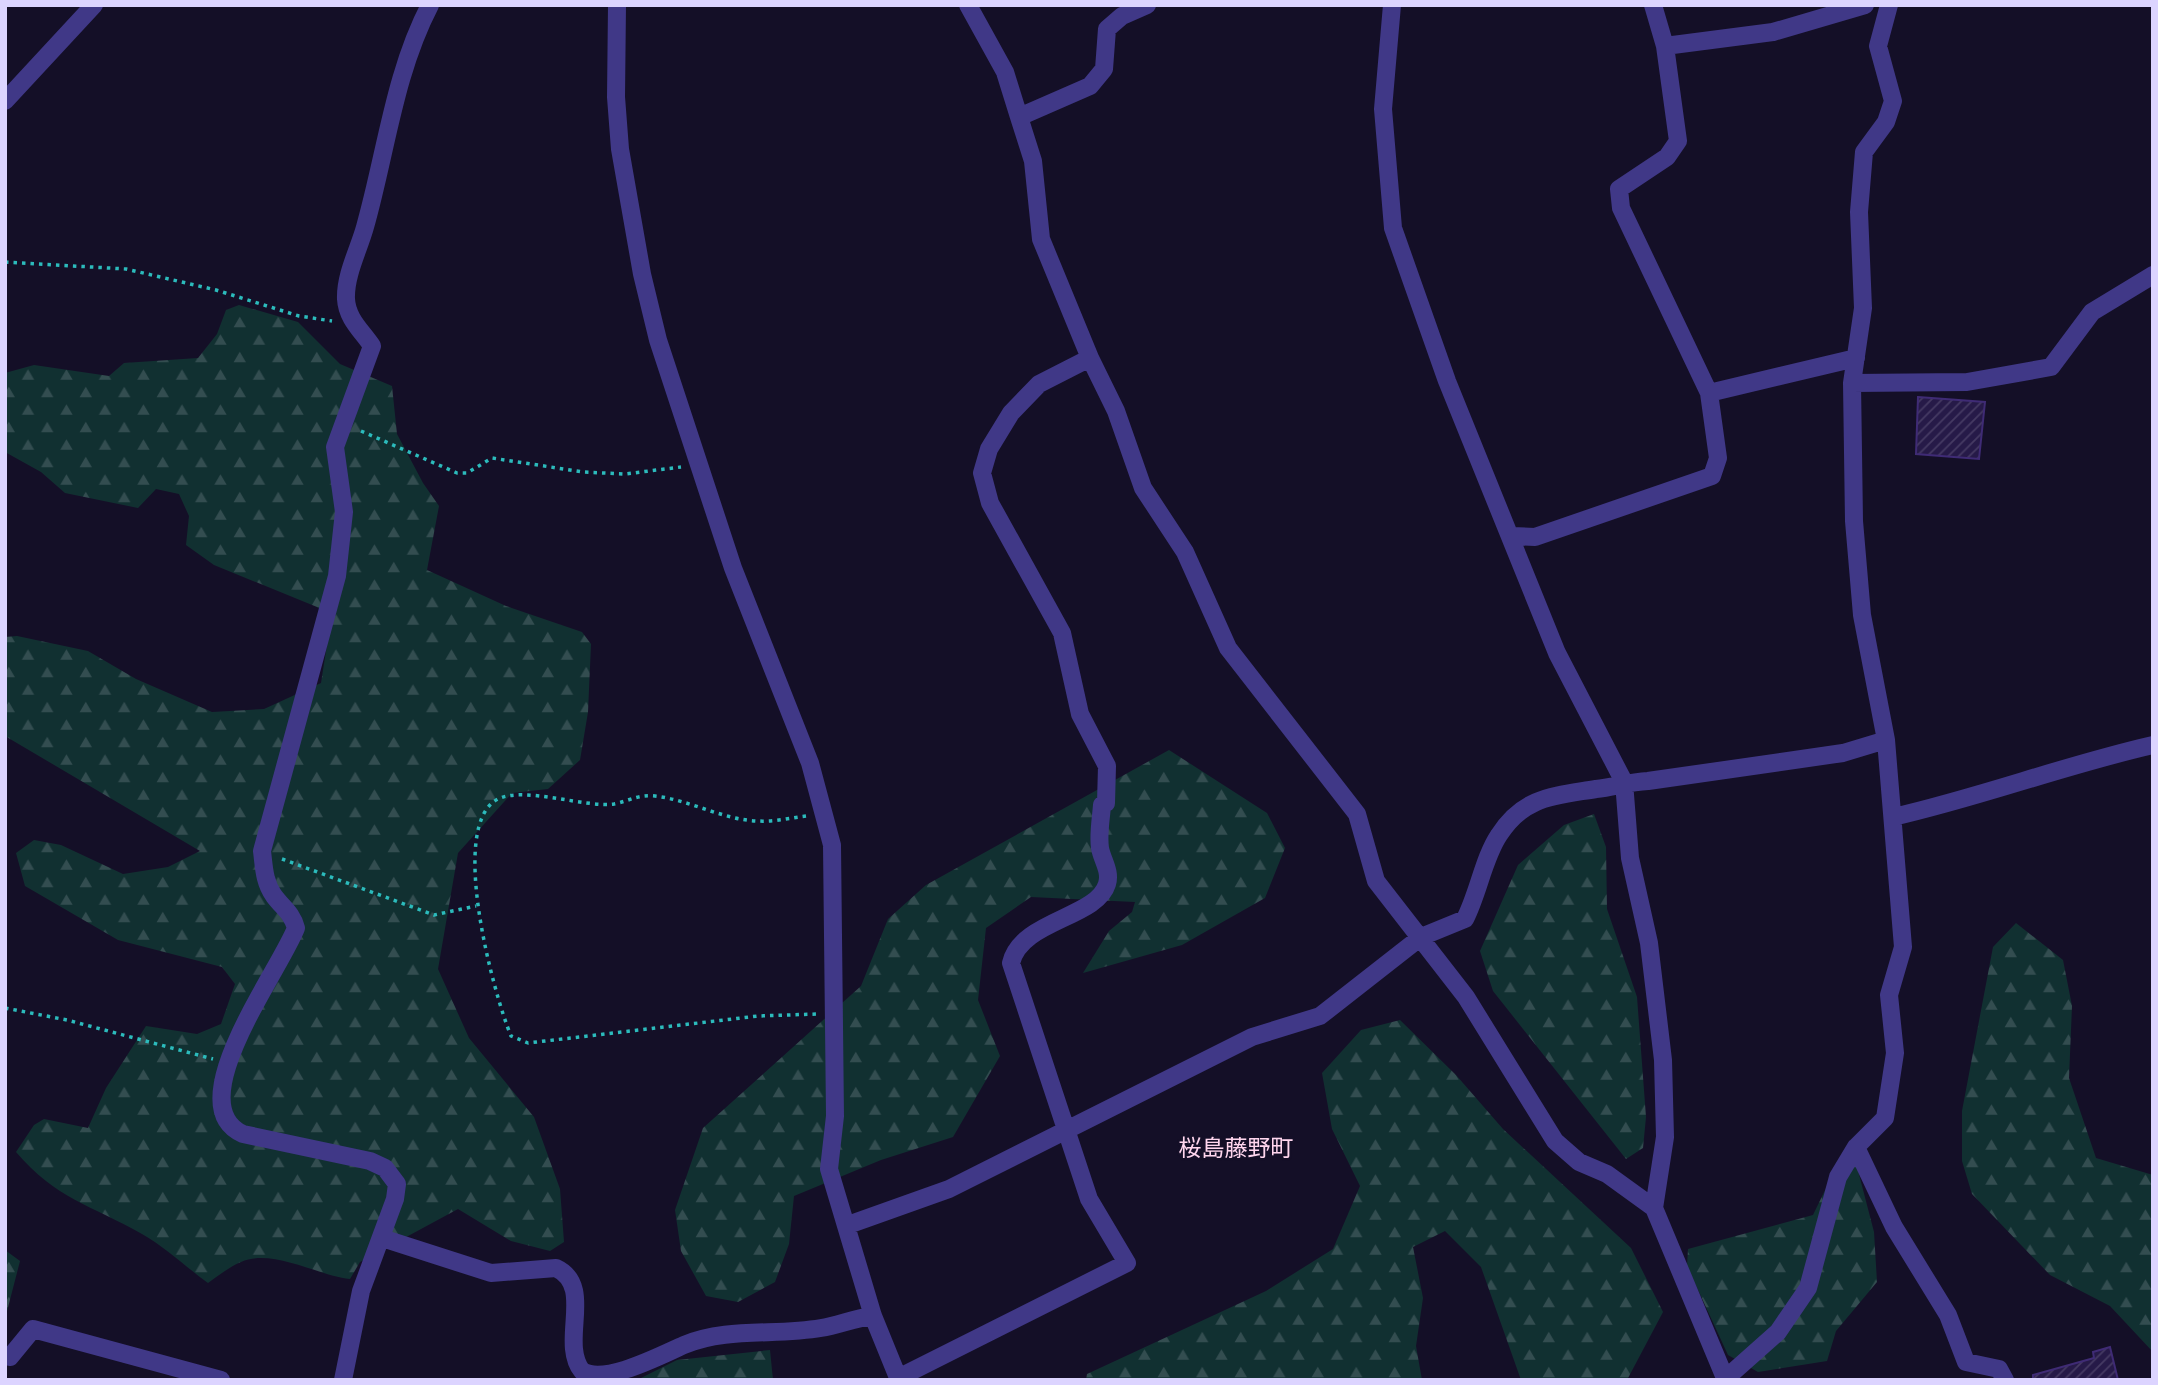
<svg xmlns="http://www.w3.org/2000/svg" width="2158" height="1385" font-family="'Exo 2','Noto Sans JP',sans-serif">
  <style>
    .forest { fill: url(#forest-firs) }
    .building { fill: url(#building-hatch); stroke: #3f2b75; stroke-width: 2 }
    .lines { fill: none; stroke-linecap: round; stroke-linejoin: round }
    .path { stroke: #2cbbbc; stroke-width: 3.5; stroke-dasharray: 3.5 5; stroke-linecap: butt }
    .street { stroke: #403887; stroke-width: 18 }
    .labels { text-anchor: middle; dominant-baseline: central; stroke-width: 5; stroke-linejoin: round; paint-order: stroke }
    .quarter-label { font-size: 23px; fill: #ffd6ee; stroke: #140f27 }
  </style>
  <defs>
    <pattern id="forest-firs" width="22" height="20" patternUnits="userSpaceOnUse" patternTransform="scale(1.75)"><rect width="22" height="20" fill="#113031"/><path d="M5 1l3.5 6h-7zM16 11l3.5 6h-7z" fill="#334d50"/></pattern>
    <pattern id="building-hatch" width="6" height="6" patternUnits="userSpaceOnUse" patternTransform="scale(1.75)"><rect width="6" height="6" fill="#261a48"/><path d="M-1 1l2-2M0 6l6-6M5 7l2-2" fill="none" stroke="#453a63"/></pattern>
  </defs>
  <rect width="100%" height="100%" fill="#140f27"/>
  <path class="forest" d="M239 305 298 322 340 364 392 386 397 434 423 483 439 506 427 570 506 606 582 632 591 644 588 712 580 760 548 789 512 793 458 853 438 969 469 1038 534 1117 560 1189 564 1242 550 1251 511 1241 458 1209 360 1262 350 1279C319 1276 272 1248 241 1262 229 1267 218 1276 208 1283 186 1267 165 1247 142 1234 91 1205 56 1199 16 1152L34 1125 44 1119 88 1128 106 1088 146 1026 197 1034 221 1024 235 984 222 967 118 940 25 886 16 853 34 840 61 845 123 874 168 867 200 851 5 736V637L17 636 88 651 136 679 212 712 264 709 321 683 331 619 317 607 214 565 186 545 189 516 179 494 156 489 138 508 65 493 41 472 5 452V373L34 365 109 376 124 363 198 358 217 334 226 310Z
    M1169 750 1267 813 1285 848 1265 898 1182 945 1083 973 1109 931 1132 912 1135 902 1031 897 986 928 978 1000 1000 1056 953 1137 881 1160 794 1196 789 1244 775 1282 738 1302 706 1296 681 1251 675 1210 703 1128 861 986 888 919 926 885Z
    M1594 814 1606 847 1607 909 1637 997 1646 1117 1643 1148 1626 1159 1493 991 1480 951 1518 865 1564 825Z
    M2016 923 2063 960 2072 1006 2069 1078 2096 1158 2153 1175V1352L2110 1306 2050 1275 1972 1194 1962 1161V1111L1993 947Z
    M1400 1020 1456 1075 1503 1129 1631 1248 1663 1312 1627 1380H1521L1481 1267 1445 1231 1413 1247 1423 1298 1416 1346 1422 1380H1086L1087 1374 1266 1291 1333 1249 1360 1186 1332 1129 1322 1073 1361 1030Z
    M1855 1159 1874 1232 1877 1282 1836 1331 1827 1361 1758 1372 1728 1355 1687 1266 1688 1249 1813 1215 1828 1184Z
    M5 1250 20 1261 5 1319Z
    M770 1350 773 1380H637L677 1360Z"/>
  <path class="building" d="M1918 397 1985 402 1979 459 1916 454Z
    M2110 1347 2118 1380H2033V1375L2094 1358 2093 1352Z"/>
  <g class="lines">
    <path class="path" d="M5 262 126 269 216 290 299 316 332 321
      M361 431 457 473H467L492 458 583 472 625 474 681 467
      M806 816C790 818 773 822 758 821 723 820 690 800 655 796 639 794 629 801 614 804 586 808 524 786 498 799 447 825 494 995 511 1036L528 1043 758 1016 817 1014
      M282 859 434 915 476 906
      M5 1008 67 1020 213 1059"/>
    <path class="street" d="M617 5 616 97 620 149 642 274 658 340 733 568 810 763 832 845 835 1116 829 1169 873 1316 899 1380
      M968 5 1005 72 1019 117 1033 161 1041 239 1090 358 1116 411 1143 488 1185 552 1228 648 1357 814 1376 881 1466 997 1555 1141 1579 1162 1607 1174 1654 1208
      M1392 5 1383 109 1393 228 1447 381 1557 653 1624 782 1630 858 1649 943 1663 1060 1665 1137 1654 1208 1725 1378
      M1665 46 1773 32 1865 5
      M5 101 94 5
      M1019 117 1090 86 1104 69 1107 29 1122 16 1147 5
      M1852 383 1967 382 2051 367 2092 312 2153 275
      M1709 393 1856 358
      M1511 536 1535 537 1712 476 1718 458 1709 393 1621 208 1619 189 1667 157 1678 141 1665 46 1653 5
      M1893 817C1981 797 2065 765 2153 745
      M1856 1147 1894 1227 1948 1315 1966 1362 1999 1369 2005 1380
      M848 1225 949 1189 1252 1037 1320 1016 1421 937 1465 919C1478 894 1484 857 1499 835 1524 796 1554 796 1596 789 1614 787 1629 782 1648 781L1843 753 1886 740
      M382 1238 491 1273 556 1268C595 1286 559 1342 582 1371 605 1385 661 1355 684 1345 727 1327 776 1336 821 1328 839 1325 855 1318 873 1316
      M5 1356 10 1357 33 1329 221 1380
      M898 1378 1127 1263 1089 1199 1011 963C1021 920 1097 918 1107 884 1111 871 1102 860 1100 848 1098 834 1101 819 1102 805L1106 803 1107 766 1080 714 1062 633 990 503 982 473 989 449 1011 413 1039 384 1090 358
      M343 1380 361 1291 395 1199 397 1184 385 1168 370 1161 243 1134C178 1105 279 972 296 928 292 913 283 908 274 896 264 882 264 867 262 851L337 576 344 512 335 447 372 346C362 331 347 319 346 299 345 275 359 249 365 227 386 153 394 74 430 5
      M1724 1380 1778 1332 1808 1288 1838 1177 1856 1147 1885 1118 1895 1053 1889 995 1903 947 1886 740 1862 615 1854 521 1852 383 1863 308 1859 212 1864 152 1886 122 1893 101 1878 46 1889 5"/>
  </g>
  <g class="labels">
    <g class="quarter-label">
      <text x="1236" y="1147">桜島藤野町</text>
    </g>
  </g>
  <rect width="2158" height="1385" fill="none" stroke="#dcd4ff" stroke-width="14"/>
</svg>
